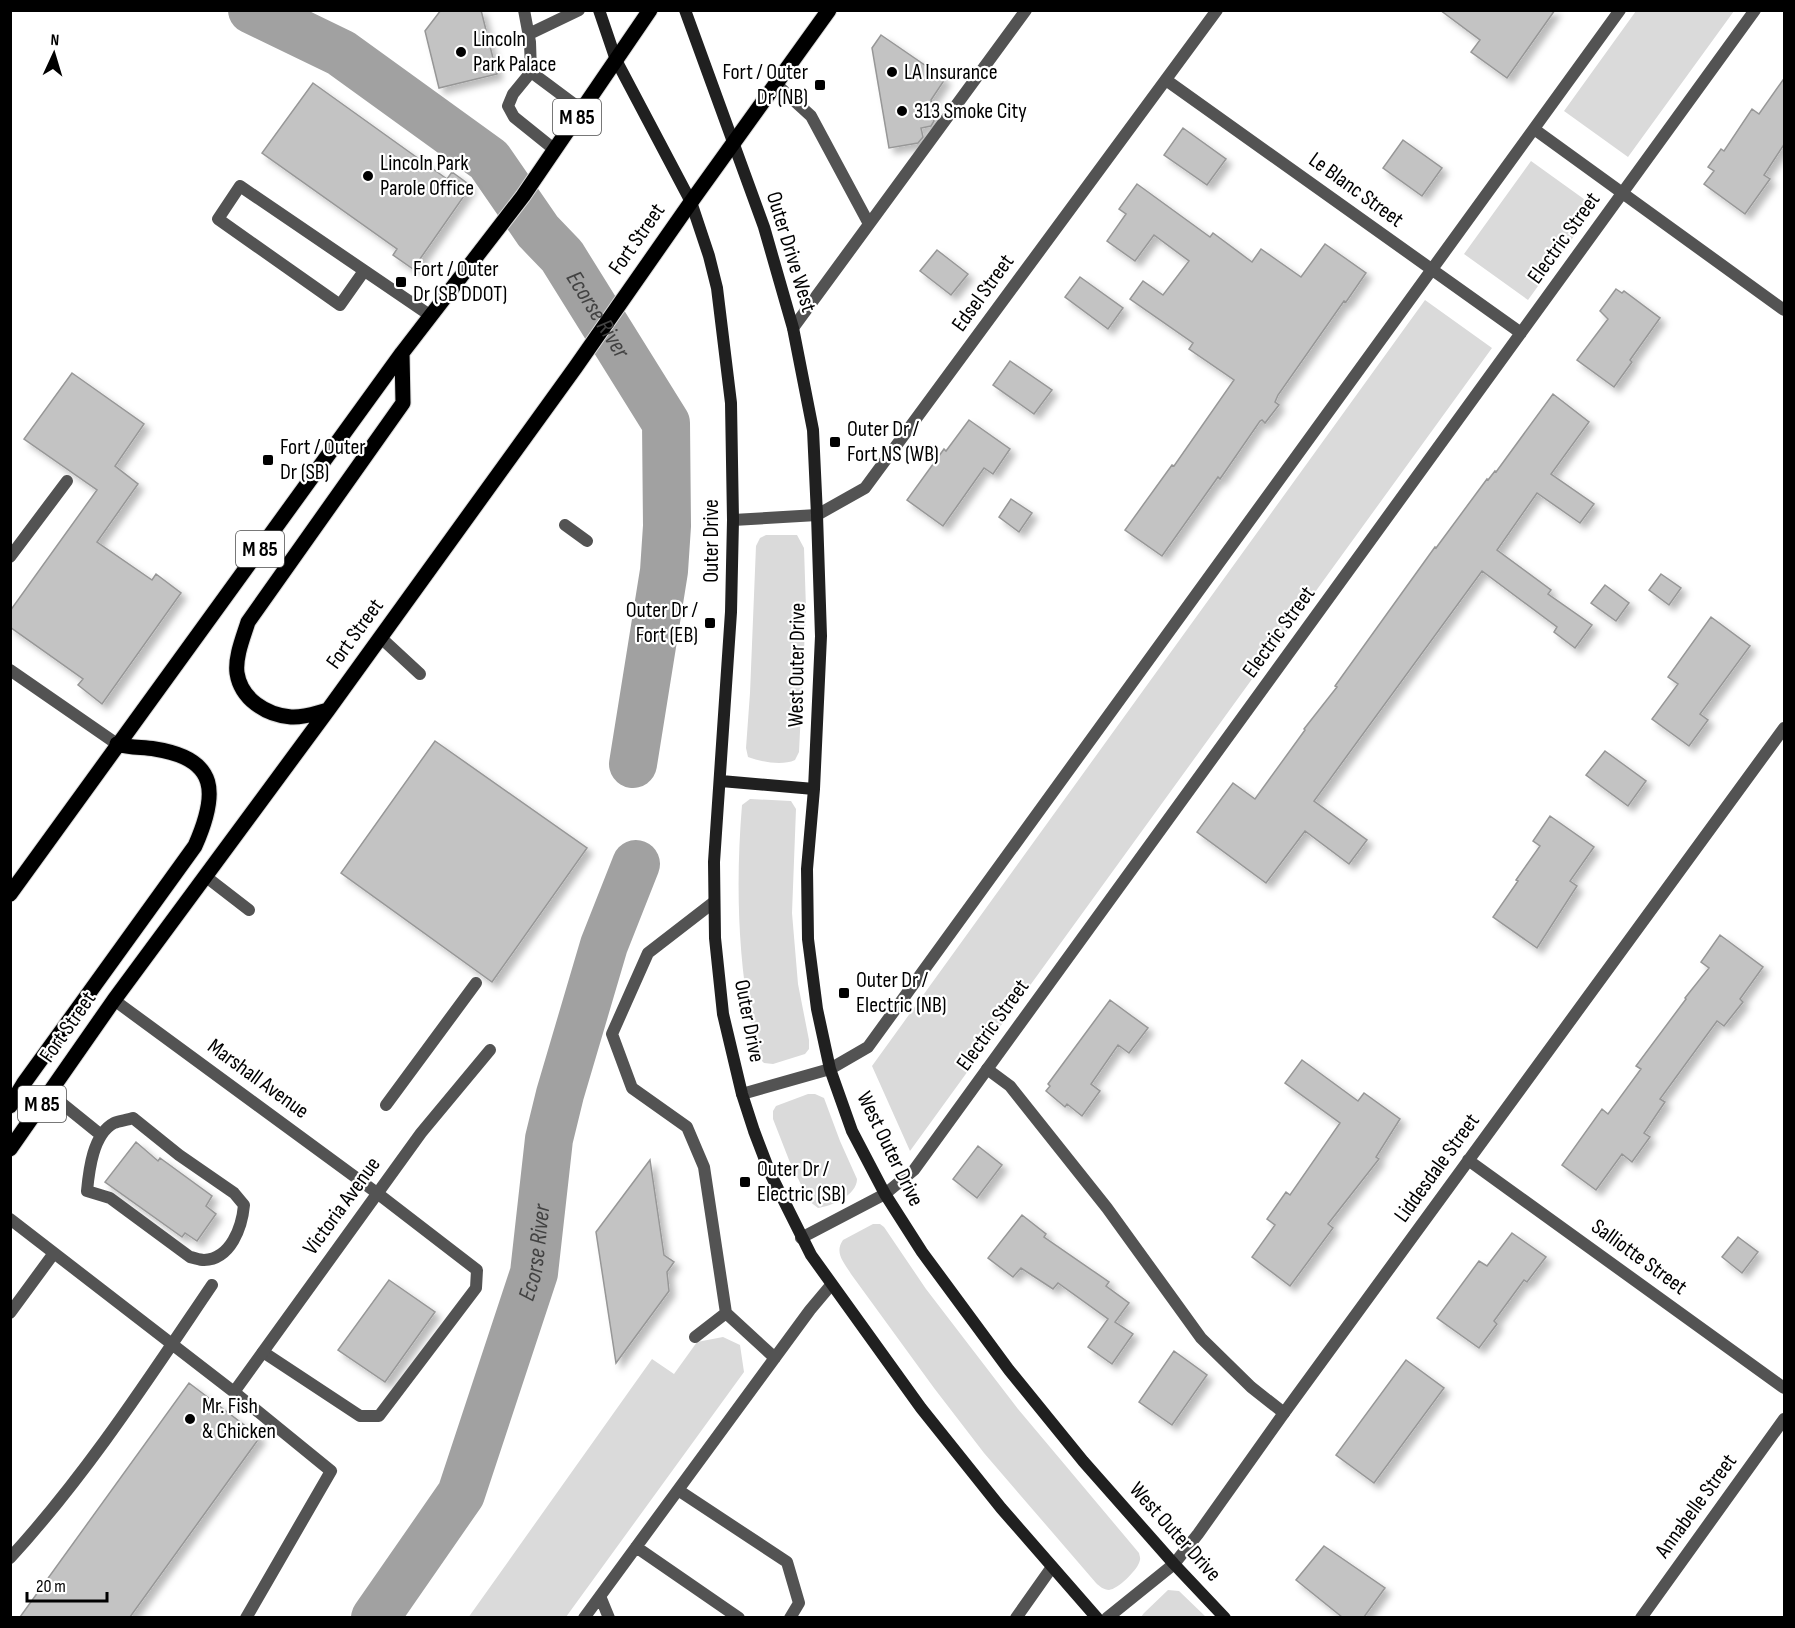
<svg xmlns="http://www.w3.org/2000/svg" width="1795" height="1628" font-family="'Sofia Sans Condensed',sans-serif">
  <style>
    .green { fill: #dadada }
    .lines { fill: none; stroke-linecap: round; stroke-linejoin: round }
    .river { stroke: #a1a1a1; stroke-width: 48 }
    .building { fill: #c3c3c3; stroke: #979797; stroke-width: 1.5; filter: url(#shadow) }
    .primary-casing { stroke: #dbdbdb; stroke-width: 17 }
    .lane { stroke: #535353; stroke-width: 12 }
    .street { stroke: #535353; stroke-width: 12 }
    .secondary { stroke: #202020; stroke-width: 12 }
    .primary { stroke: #000; stroke-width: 15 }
    .poi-dot { fill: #000; stroke: #fff; stroke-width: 2 }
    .labels { text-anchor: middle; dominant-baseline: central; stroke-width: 4.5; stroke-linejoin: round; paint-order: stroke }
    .shield { fill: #fff; stroke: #4c4c4c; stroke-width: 1.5 }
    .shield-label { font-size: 21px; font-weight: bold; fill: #000 }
    .poi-label { font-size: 22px; fill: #000; stroke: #fff; text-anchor: start }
    .street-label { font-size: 22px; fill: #000; stroke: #fff }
    .water-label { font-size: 24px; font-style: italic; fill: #424242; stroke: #fff }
  </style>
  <defs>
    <filter id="shadow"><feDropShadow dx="5.5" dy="5.5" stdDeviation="3" flood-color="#0004"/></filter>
  </defs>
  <rect width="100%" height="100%" fill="#fff"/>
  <path class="green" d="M1636 11H1734L1628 157 1564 111Z
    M1531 161 1595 207 1528 300 1464 254Z
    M1425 300 1492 348 910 1151 872 1066Z
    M766 535H797L804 548 806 609 799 752 795 760C782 766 762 762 748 757L746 748 750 693 756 546 760 538Z
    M750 799 791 801 796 809 792 913 798 984 809 1040V1049L805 1054 773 1064 764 1063 758 1057C738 974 735 890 742 805Z
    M808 1094H815L824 1098 840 1141 857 1179C857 1195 832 1206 818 1208L809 1201 789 1160 773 1119V1111L776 1106Z
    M873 1224H880L884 1227 926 1289 1018 1409 1139 1553C1140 1558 1141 1558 1139 1563 1136 1571 1118 1589 1109 1590 1104 1590 1099 1586 1096 1583L984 1453 934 1388 851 1274C844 1262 834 1253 843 1240Z
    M723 1337 740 1345 744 1372 566 1617 468 1618 652 1359 674 1374 697 1342Z
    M1168 1590 1179 1591 1206 1617H1141L1144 1613Z"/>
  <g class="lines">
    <g class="river">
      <path id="s1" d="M252 10 341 53 489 160 538 231 562 256 666 423 667 526 664 571 633 764"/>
      <path id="s2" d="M375 1618 461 1494 534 1273 549 1139 560 1094 604 945 636 864"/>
    </g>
  </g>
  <path class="building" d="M441 10H481L497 74 439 88 425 31Z
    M1440 10H1555L1507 78 1471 52 1480 40Z
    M881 35 945 79 931 100 934 121 931 126 921 128 923 137 918 143 889 148 872 48Z
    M1785 77V143L1764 175 1770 179 1745 214 1704 184 1714 171 1708 167 1721 149 1724 151 1752 109 1759 114Z
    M313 83 447 179 452 172 471 186 413 269 393 255 397 249 262 153Z
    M1183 128 1226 159 1207 185 1164 155Z
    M1403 140 1442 168 1422 196 1383 168Z
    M1137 184 1210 237 1213 233 1252 262 1261 249 1301 277 1325 244 1366 273 1346 302 1344 301 1278 395 1275 402 1279 405 1265 423 1262 420 1260 421 1220 479 1218 477 1162 556 1125 530 1172 465 1174 466 1234 380 1189 349 1193 343 1130 299 1143 281 1163 295 1189 261 1154 235 1135 261 1107 241 1126 214 1119 209Z
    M937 250 968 274 951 295 920 271Z
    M1080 277 1123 308 1108 329 1065 297Z
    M1616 289 1622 293 1624 291 1660 318 1630 360 1632 362 1614 387 1577 360 1608 319 1600 311Z
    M1010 361 1052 390 1034 414 993 385Z
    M72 373 144 424 115 466 138 484 97 542 152 580 156 574 181 593 102 704 78 685 83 679 10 627V611L97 490 24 439Z
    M1553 394 1589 422 1551 474 1594 504 1580 523 1537 493 1497 550 1551 590 1548 594 1592 625 1575 648 1554 632 1557 627 1482 571 1314 801 1367 840 1349 864 1305 831 1266 883 1197 832 1233 783 1255 799 1305 730 1304 729 1337 687 1335 686 1435 547 1436 548 1487 479 1488 480 1495 471 1496 472Z
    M969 420 1010 449 993 474 984 468 943 526 907 500 944 449 946 451Z
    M1011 499 1032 513 1019 532 999 517Z
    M1661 574 1681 588 1669 605 1649 590Z
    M1605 585 1629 603 1616 621 1591 603Z
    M1711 617 1750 646 1700 714 1708 720 1689 746 1652 719 1678 684 1668 677Z
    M435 741 587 848 492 982 341 873Z
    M1605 751 1646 781 1628 806 1586 775Z
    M1550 816 1594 847 1570 881 1577 886 1537 948 1493 917 1518 881 1516 880 1540 846 1533 841Z
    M1720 935 1763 967 1740 999 1743 1002 1724 1026 1717 1021 1660 1099 1665 1102 1644 1133 1650 1137 1632 1162 1622 1154 1596 1190 1562 1165 1602 1109 1608 1114 1641 1069 1636 1066 1686 999 1685 998 1709 968 1701 962Z
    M1110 1000 1148 1028 1129 1053 1118 1045 1091 1084 1100 1091 1082 1116 1067 1104 1065 1107 1046 1091 1050 1086 1048 1084Z
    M1302 1060 1358 1101 1364 1093 1400 1119 1376 1157 1379 1159 1328 1224 1333 1228 1290 1286 1252 1257 1275 1225 1267 1219 1286 1192 1290 1195 1340 1123 1285 1083Z
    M136 1142 158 1161 160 1158 212 1196 206 1206 216 1214 197 1241 185 1233 182 1237 105 1182Z
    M978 1146 1002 1165 977 1198 953 1179Z
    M650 1160 664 1255 674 1262 667 1272 669 1291 616 1363 596 1232Z
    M1022 1215 1046 1234 1044 1237 1109 1282 1106 1286 1129 1303 1115 1322 1133 1334 1112 1364 1088 1347 1108 1319 1058 1283 1053 1289 1021 1268 1013 1277 988 1258Z
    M1512 1233 1546 1257 1527 1282 1524 1280 1494 1321 1497 1324 1479 1348 1437 1318 1479 1261 1487 1266Z
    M1738 1237 1758 1252 1742 1273 1722 1257Z
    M389 1280 435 1312 385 1382 338 1350Z
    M1174 1351 1207 1375 1172 1425 1139 1402Z
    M1406 1360 1444 1388 1374 1483 1336 1455Z
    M189 1383 260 1437 130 1617H20Z
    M1324 1546 1385 1588 1364 1617H1342L1296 1580Z"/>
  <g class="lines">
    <g class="primary-casing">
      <path id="primary" d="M328 710C316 713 304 718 291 717 266 715 241 699 237 673 235 657 243 638 248 622L403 403 402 353
        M10 894 402 353 523 196 650 10
        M10 1106 24 1083 195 846C218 794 219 759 155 749 142 747 130 748 117 744
        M10 1149 114 1000 328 710 575 368 691 202 829 10"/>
    </g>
    <path class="lane" d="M524 10 530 42 531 72
      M529 34 579 10
      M776 84 811 116 869 224
      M555 150 514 117 508 106 513 94 531 72 582 110
      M364 271 340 305 218 219 240 186 431 316
      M793 328 1026 10
      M565 525 587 541
      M380 637 420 674
      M205 876 249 910
      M714 902 648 953 612 1034 632 1088 687 1127 704 1167 726 1313 775 1358
      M987 1069 1010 1086 1107 1208 1201 1338 1251 1387 1284 1413
      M49 1093 101 1135
      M386 1105 476 983
      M133 1118 179 1155 234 1193 244 1205C242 1227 231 1259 204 1260 200 1260 195 1258 190 1257L110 1198 87 1191C89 1170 93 1134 114 1123 119 1121 127 1120 133 1118Z
      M10 1219 234 1392 331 1471 246 1618
      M10 1313 54 1253
      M695 1337 726 1313
      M263 1352 360 1416H379L476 1288 477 1270 377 1193
      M678 1490 787 1562 799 1603 790 1618
      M636 1547 739 1618
      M10 1558C87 1474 149 1378 212 1285
      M600 1596 609 1618
      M584 1618 810 1310 831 1285"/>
    <path class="street" d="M1166 80 1521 333
      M1534 129 1784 310
      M733 520 817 515 865 488 1217 10
      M10 557 67 481
      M10 670 117 744
      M114 1000 377 1193
      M742 1094 830 1069 868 1047 1620 10
      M1468 1160 1784 1388
      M801 1238 885 1194 914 1170 1755 10
      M234 1392 421 1133 490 1050
      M1016 1618 1052 1567
      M1107 1618 1174 1564 1198 1534 1284 1413 1784 728
      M1641 1618 1784 1419"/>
    <path class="secondary" d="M599 10 616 60 691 202 709 256 717 288 731 403 733 520 731 612 714 862 715 938 723 1014 742 1094 754 1131 770 1173 811 1255 921 1408 1001 1508 1097 1618
      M685 10 764 227 793 328 813 430 817 515 821 636 814 789 807 869 808 939 817 1009 830 1069 852 1131 885 1194 922 1252 1009 1370 1083 1461 1174 1564 1225 1618
      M721 781 814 789"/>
    <use href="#primary" class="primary"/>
  </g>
  <g class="poi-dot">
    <circle cx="461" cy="52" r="6"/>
    <circle cx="892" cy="72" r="6"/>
    <rect x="814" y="79" width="12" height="12" rx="3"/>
    <circle cx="902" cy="111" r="6"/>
    <circle cx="368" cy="176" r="6"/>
    <rect x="395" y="276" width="12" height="12" rx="3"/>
    <rect x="829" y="436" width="12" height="12" rx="3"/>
    <rect x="262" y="454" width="12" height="12" rx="3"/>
    <rect x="704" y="617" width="12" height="12" rx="3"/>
    <rect x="838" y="987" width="12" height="12" rx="3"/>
    <rect x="739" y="1176" width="12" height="12" rx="3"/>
    <circle cx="190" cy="1419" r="6"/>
  </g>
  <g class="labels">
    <g class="shield">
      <rect x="553" y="99" width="48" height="36" rx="4.5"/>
      <rect x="236" y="531" width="48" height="36" rx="4.5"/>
      <rect x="18" y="1086" width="48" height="36" rx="4.5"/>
    </g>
    <g class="shield-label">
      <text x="577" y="117">M 85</text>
      <text x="260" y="549">M 85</text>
      <text x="42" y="1104">M 85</text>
    </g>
    <g class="poi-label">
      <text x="473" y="39">Lincoln<tspan x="473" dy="25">Park Palace</tspan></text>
      <text x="808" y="72" text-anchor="end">Fort / Outer<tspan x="808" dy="25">Dr (NB)</tspan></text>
      <text x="904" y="72">LA Insurance</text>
      <text x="914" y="111">313 Smoke City</text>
      <text x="380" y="163">Lincoln Park<tspan x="380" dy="25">Parole Office</tspan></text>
      <text x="413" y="269">Fort / Outer<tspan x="413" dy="25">Dr (SB DDOT)</tspan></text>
      <text x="847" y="429">Outer Dr /<tspan x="847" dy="25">Fort NS (WB)</tspan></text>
      <text x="280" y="447">Fort / Outer<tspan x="280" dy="25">Dr (SB)</tspan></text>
      <text x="698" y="610" text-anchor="end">Outer Dr /<tspan x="698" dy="25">Fort (EB)</tspan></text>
      <text x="856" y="980">Outer Dr /<tspan x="856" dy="25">Electric (NB)</tspan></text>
      <text x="757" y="1169">Outer Dr /<tspan x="757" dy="25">Electric (SB)</tspan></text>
      <text x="202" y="1406">Mr. Fish<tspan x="202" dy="25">&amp; Chicken</tspan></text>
    </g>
    <g class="street-label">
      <text transform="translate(1356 190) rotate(36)">Le Blanc Street</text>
      <text transform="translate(1564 238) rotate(-54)">Electric Street</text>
      <text transform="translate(637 239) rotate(-55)">Fort Street</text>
      <text transform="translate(791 252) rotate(73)">Outer Drive West</text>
      <text transform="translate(983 293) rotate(-54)">Edsel Street</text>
      <text transform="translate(711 541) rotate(-90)">Outer Drive</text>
      <text transform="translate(1279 632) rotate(-54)">Electric Street</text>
      <text transform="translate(355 634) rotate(-54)">Fort Street</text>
      <text transform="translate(797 665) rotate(-89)">West Outer Drive</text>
      <text transform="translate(749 1021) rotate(79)">Outer Drive</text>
      <text transform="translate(993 1025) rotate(-54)">Electric Street</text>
      <text transform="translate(68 1027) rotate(-55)">Fort Street</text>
      <text transform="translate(258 1079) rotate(36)">Marshall Avenue</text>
      <text transform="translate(890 1149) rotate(64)">West Outer Drive</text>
      <text transform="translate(1437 1168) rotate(-54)">Liddesdale Street</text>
      <text transform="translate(342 1206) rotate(-54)">Victoria Avenue</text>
      <text transform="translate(1639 1257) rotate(36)">Salliotte Street</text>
      <text transform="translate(1696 1506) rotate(-54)">Annabelle Street</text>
      <text transform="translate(1175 1532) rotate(48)">West Outer Drive</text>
    </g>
    <g class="water-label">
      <text stroke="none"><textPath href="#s1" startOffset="471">Ecorse River</textPath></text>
      <text stroke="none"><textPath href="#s2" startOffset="404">Ecorse River</textPath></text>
    </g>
  </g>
  <rect width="1795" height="1628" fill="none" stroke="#000000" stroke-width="24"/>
  <g transform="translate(54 54) rotate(4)" stroke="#ffffff" stroke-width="4.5" paint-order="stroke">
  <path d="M0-4.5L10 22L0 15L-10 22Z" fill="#000000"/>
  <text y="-9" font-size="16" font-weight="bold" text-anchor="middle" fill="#000000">N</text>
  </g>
  <path d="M27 1592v9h80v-9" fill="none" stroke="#000000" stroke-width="3"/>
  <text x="36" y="1592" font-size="18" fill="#000000" stroke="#ffffff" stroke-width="4.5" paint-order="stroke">20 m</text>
</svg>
